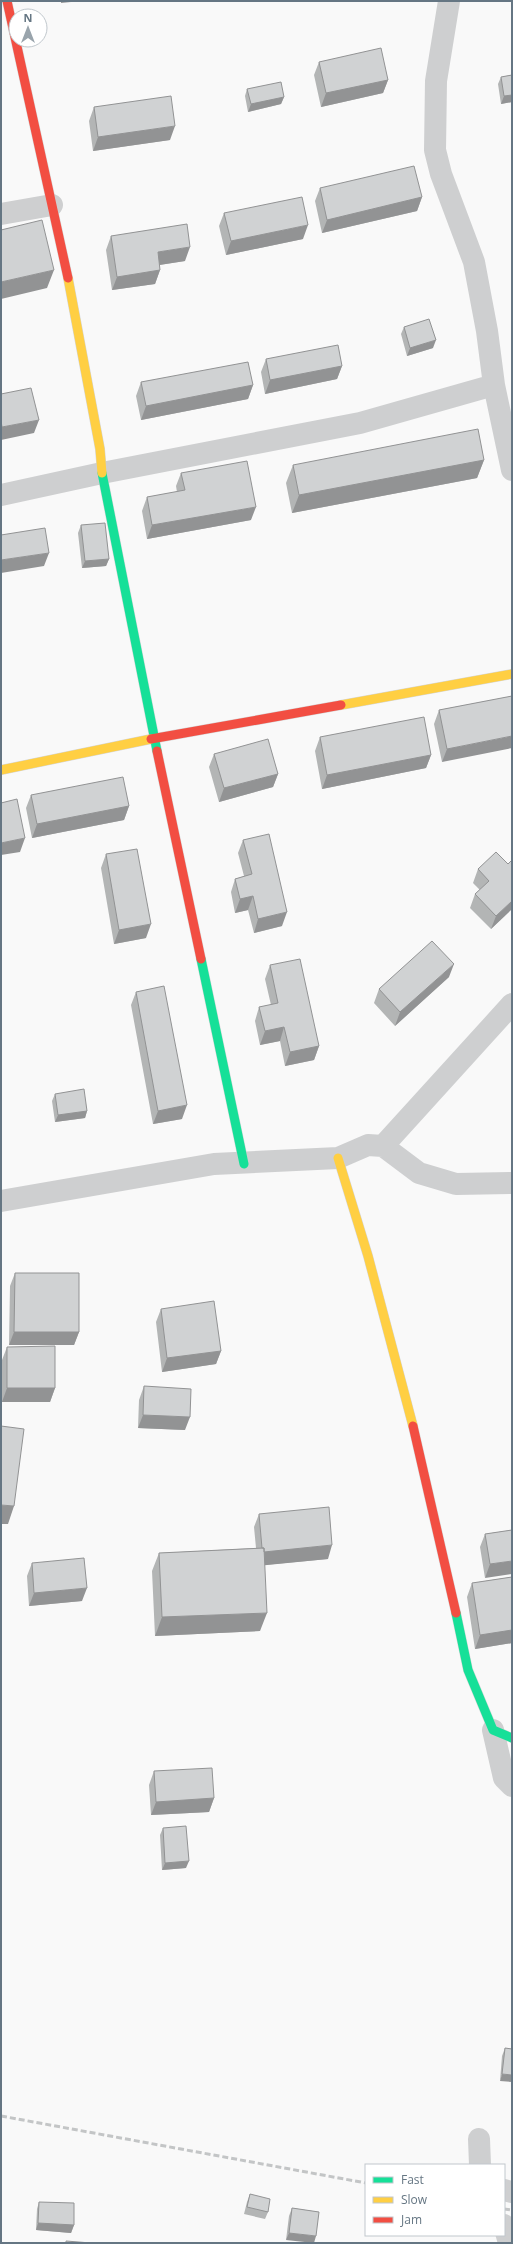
<svg xmlns="http://www.w3.org/2000/svg" width="513" height="2244" font-family="'Open Sans',sans-serif">
  <style>
    .lines { fill: none; stroke-linecap: round; stroke-linejoin: round }
    .fast-casing { stroke: #d5d6d7; stroke-width: 10 }
    .slow-casing { stroke: #d5d6d7; stroke-width: 10 }
    .jam-casing { stroke: #d5d6d7; stroke-width: 10 }
    .street { stroke: #cecfd0; stroke-width: 22 }
    .fast { stroke: #16e098; stroke-width: 9 }
    .slow { stroke: #ffcf43; stroke-width: 9 }
    .jam { stroke: #f24e42; stroke-width: 9 }
    .rail { stroke: #c3c5c6; stroke-width: 3; stroke-dasharray: 6 3; stroke-linecap: butt }
    .wall { fill: #b3b5b5 }
    .shaded-wall { fill: #929394 }
    .building { fill: #d0d2d3; stroke: #929394 }
  </style>
  <rect width="100%" height="100%" fill="#f9f9f9"/>
  <g class="lines">
    <g class="fast-casing">
      <path id="fast" d="M102 473 157 751
        M201 959 244 1164
        M456 1613 468 1670 493 1730 512 1738"/>
    </g>
    <g class="slow-casing">
      <path id="slow" d="M68 278 100 449 102 473
        M341 705 512 674
        M1 770 151 739
        M338 1158 368 1256 413 1426"/>
    </g>
    <g class="jam-casing">
      <path id="jam" d="M7 1 68 278
        M151 739 341 705
        M157 751 201 959
        M413 1426 456 1613"/>
    </g>
    <path class="street" d="M449 1 436 81 435 150 441 174 474 262 487 331 494 385 512 470
      M1 214 52 205
      M1 495 102 473 360 423 494 385
      M383 1146 419 1173 456 1184 512 1183
      M1 1201 214 1164 338 1158 368 1145 383 1146 512 1004
      M493 1730 504 1778 512 1786
      M479 2139 480 2165
      M504 2190 512 2192
      M504 2225 509 2243"/>
    <use href="#fast" class="fast"/>
    <use href="#slow" class="slow"/>
    <use href="#jam" class="jam"/>
    <path class="rail" d="M1 2116 366 2183
      M504 2209 512 2210"/>
  </g>
  <path class="wall" d="M319 62 388 80 383 93 321 107 314 75Z
    M512 75V102L501 104 498 84 501 77Z
    M247 89 284 97 281 104 248 112 245 96Z
    M94 107 170 140 93 151 89 121Z
    M320 188 422 197 417 211 322 233 315 201Z
    M224 213 303 239 226 255 219 226Z
    M111 236 185 261 159 265 160 270 155 284 112 290 106 250Z
    M404 327 433 348 407 356 401 334Z
    M266 359 342 366 337 379 265 394 261 372Z
    M141 382 253 385 248 399 141 420 136 396Z
    M484 460 477 478 292 513 286 483 293 465Z
    M181 473 251 520 147 539 142 511 147 497 177 492 176 486Z
    M81 525 109 559 106 566 82 568 78 533Z
    M512 696 442 762 434 724 439 710Z
    M320 737 431 755 426 768 322 789 315 751Z
    M214 754 278 774 273 787 219 802 209 767Z
    M31 795 129 806 124 820 32 838 26 808Z
    M243 840 282 926 254 933 248 910 235 913 231 892 235 879 244 876 238 853Z
    M106 854 146 938 114 944 101 868Z
    M508 864 512 909 491 929 470 908 475 894 480 890 473 883 478 869Z
    M270 965 319 1046 314 1060 285 1066 280 1041 260 1045 255 1021 259 1007 271 1005 265 979Z
    M449 977 395 1026 374 1003 379 989Z
    M136 992 182 1119 153 1124 131 1005Z
    M55 1094 87 1111 85 1118 55 1122 52 1101Z
    M15 1273 79 1332 74 1345H9L10 1286Z
    M161 1309 221 1351 216 1364 162 1372 156 1322Z
    M7 1347 55 1388 50 1402H2V1360Z
    M144 1386 185 1430 138 1428 139 1400Z
    M259 1514 328 1559 264 1565 260 1631 155 1636 152 1571 159 1553 256 1548 254 1527Z
    M512 1530 485 1578 480 1547 485 1534Z
    M32 1563 82 1601 29 1606 27 1576Z
    M512 1577V1643L475 1649 467 1597 472 1583Z
    M154 1771 214 1798 209 1812 151 1815 149 1785Z
    M163 1828 186 1868 162 1870 160 1835Z
    M505 2048 512 2049 500 2081 502 2056Z
    M250 2194 268 2212 265 2219 244 2214 247 2202Z
    M39 2202 74 2225 71 2233 36 2230 37 2209Z
    M292 2208 319 2212 286 2240 289 2216Z"/>
  <path class="shaded-wall" d="M61 1H81L61 3Z
    M388 80 383 93 321 107 326 93Z
    M512 95V102L501 104 504 96Z
    M284 97 281 104 248 112 251 104Z
    M175 126 170 140 93 151 98 137Z
    M422 197 417 211 322 233 327 220Z
    M308 225 303 239 226 255 231 241Z
    M190 247 185 261 153 266 158 252Z
    M54 270 47 288 1 299V282Z
    M160 270 155 284 112 290 117 277Z
    M436 340 433 348 407 356 410 348Z
    M342 366 337 379 265 394 270 380Z
    M253 385 248 399 141 420 146 406Z
    M39 420 34 433 1 440V431L2 427Z
    M484 460 477 478 292 513 299 495Z
    M256 507 251 520 147 539 152 525Z
    M49 553 44 566 1 573V560Z
    M109 559 106 566 82 568 85 561Z
    M512 736V748L442 762 447 749Z
    M431 755 426 768 322 789 327 775Z
    M278 774 273 787 219 802 224 788Z
    M129 806 124 820 32 838 37 824Z
    M25 838 20 852 1 855V843Z
    M253 896 248 910 235 913 240 899Z
    M512 901V909L491 929 496 916Z
    M287 912 282 926 254 933 258 919Z
    M151 924 146 938 114 944 119 930Z
    M454 964 449 977 395 1026 400 1012Z
    M284 1027 280 1041 260 1045 265 1031Z
    M319 1046 314 1060 285 1066 290 1052Z
    M187 1105 182 1119 153 1124 158 1111Z
    M87 1111 85 1118 55 1122 58 1115Z
    M14 1332H79L74 1345H9Z
    M221 1351 216 1364 162 1372 167 1358Z
    M7 1388H55L50 1402H2Z
    M143 1415 190 1417 185 1430 138 1428Z
    M1 1505 14 1506 8 1524H1Z
    M332 1545 328 1559 257 1566 262 1552Z
    M512 1561V1574L485 1578 490 1564Z
    M87 1588 82 1601 29 1606 34 1593Z
    M267 1613 260 1631 155 1636 162 1617Z
    M512 1630V1643L475 1649 480 1635Z
    M214 1798 209 1812 151 1815 156 1802Z
    M189 1861 186 1868 162 1870 165 1863Z
    M502 2074 512 2075V2082L500 2081Z
    M38 2223 74 2225 71 2233 36 2230Z
    M289 2233 316 2236 314 2243 286 2240Z"/>
  <path class="building" d="M381 48 388 80 326 93 319 62Z
    M512 75V95L504 96 501 77Z
    M281 82 284 97 251 104 247 89Z
    M171 96 175 126 98 137 94 107Z
    M414 166 422 197 327 220 320 188Z
    M302 197 308 225 231 241 224 213Z
    M42 220 54 270 1 282V230Z
    M187 224 190 247 158 252 160 270 117 277 111 236Z
    M429 319 436 340 410 348 404 327Z
    M338 345 342 366 270 380 266 359Z
    M248 362 253 385 146 406 141 382Z
    M31 388 39 420 2 427 1 421V394Z
    M478 429 484 460 299 495 293 465Z
    M247 461 256 507 152 525 147 497 185 490 181 473Z
    M105 523 109 559 85 561 81 525Z
    M45 528 49 553 1 560V535Z
    M512 696V736L447 749 439 710Z
    M424 717 431 755 327 775 320 737Z
    M268 739 278 774 224 788 214 754Z
    M123 777 129 806 37 824 31 795Z
    M17 799 25 838 1 843V803Z
    M269 834 287 912 258 919 253 896 240 899 235 879 252 874 243 840Z
    M137 849 151 924 119 930 106 854Z
    M496 852 508 864 512 860V901L496 916 475 894 489 881 478 869Z
    M432 941 454 964 400 1012 379 989Z
    M300 959 319 1046 290 1052 284 1027 265 1031 259 1007 278 1003 270 965Z
    M164 986 187 1105 158 1111 136 992Z
    M84 1089 87 1111 58 1115 55 1094Z
    M15 1273H79V1332H14Z
    M214 1301 221 1351 167 1358 161 1309Z
    M55 1346V1388H7V1347Z
    M144 1386 191 1389 190 1417 143 1415Z
    M1 1426 24 1429 14 1506 1 1505Z
    M329 1507 332 1545 264 1552V1548H262L259 1514Z
    M512 1530V1561L490 1564 485 1534Z
    M264 1548 267 1613 162 1617 159 1553Z
    M84 1558 87 1588 34 1593 32 1563Z
    M512 1577V1630L480 1635 472 1583Z
    M212 1768 214 1798 156 1802 154 1771Z
    M186 1826 189 1861 165 1863 163 1828Z
    M505 2048 512 2049V2075L502 2074Z
    M250 2194 270 2199 268 2212 247 2207Z
    M39 2202 74 2203V2225L38 2223Z
    M292 2208 319 2212 316 2236 289 2233Z
    M66 2241 91 2243H66Z"/>
  <rect width="513" height="2244" fill="none" stroke="#657683" stroke-width="4"/>
  <rect x="365" y="2164" width="140" height="72" fill="#ffffff" stroke="#c1c8cd"/>
  <rect x="373" y="2177" width="20" height="6" fill="#16e098" stroke="#c1c8cd"/>
  <text x="401" y="2184" font-size="12" fill="#657683">Fast</text>
  <rect x="373" y="2197" width="20" height="6" fill="#ffcf43" stroke="#c1c8cd"/>
  <text x="401" y="2204" font-size="12" fill="#657683">Slow</text>
  <rect x="373" y="2217" width="20" height="6" fill="#f24e42" stroke="#c1c8cd"/>
  <text x="401" y="2224" font-size="12" fill="#657683">Jam</text>
  <g transform="translate(28 28)"><circle r="19" fill="#ffffff" stroke="#c1c8cd"/>
  <path d="M0-3L7 15L0 10L-7 15Z" fill="#99a4ac"/>
  <text y="-6" font-size="11" font-weight="bold" text-anchor="middle" fill="#657683">N</text>
  </g>
</svg>
